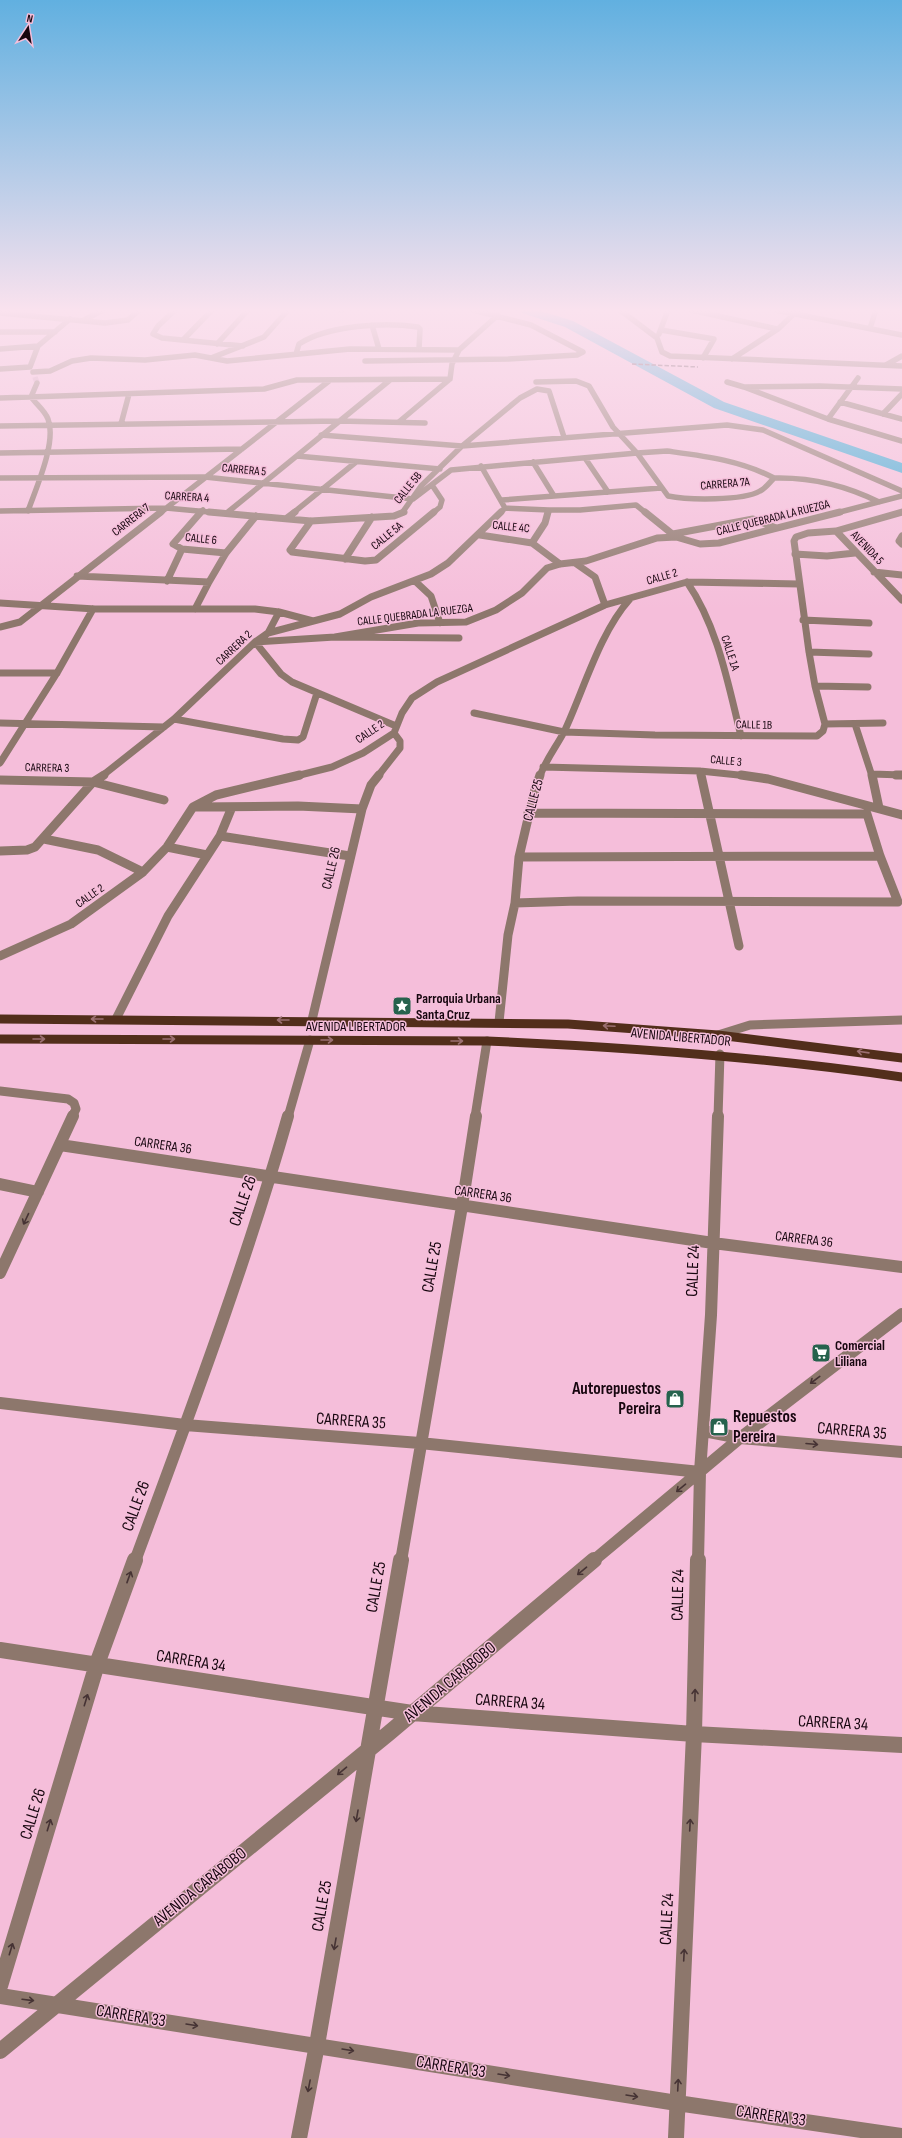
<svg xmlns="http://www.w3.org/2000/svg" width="902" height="2138" font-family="'Sofia Sans Condensed',sans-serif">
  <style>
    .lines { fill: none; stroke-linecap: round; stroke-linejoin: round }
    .river { fill: #38aad4; fill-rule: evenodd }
    .minor-tunnel { stroke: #d4a2bc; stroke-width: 5.5; stroke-dasharray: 5.5 2.5; stroke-linecap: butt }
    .minor-far4 { stroke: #8d776c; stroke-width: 5.5 }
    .minor-far3 { stroke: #8d776c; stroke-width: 7 }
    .minor-far2 { stroke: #8d776c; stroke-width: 9 }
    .minor-far1 { stroke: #8d776c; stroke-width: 12 }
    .minor { stroke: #8d776c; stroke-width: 16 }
    .primary { stroke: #522e1b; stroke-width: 9 }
    .rail { stroke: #5a3e4c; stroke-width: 1.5; stroke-dasharray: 4.5 2; stroke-linecap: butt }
    .oneway { stroke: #9b6f71 }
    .oneway2 { stroke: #463334 }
    .labels { text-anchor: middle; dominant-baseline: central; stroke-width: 3; stroke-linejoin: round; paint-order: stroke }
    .far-street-label { font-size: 12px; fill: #17060f; stroke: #f5beda }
    .street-label { font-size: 14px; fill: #17060f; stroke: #f5beda }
    .poi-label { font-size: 14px; font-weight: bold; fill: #17060f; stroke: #f5beda; text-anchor: start }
    .near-street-label { font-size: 17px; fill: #17060f; stroke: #f5beda }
    .near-poi-label { font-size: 17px; font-weight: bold; fill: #17060f; stroke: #f5beda; text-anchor: end }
  </style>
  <rect width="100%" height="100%" fill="#f5beda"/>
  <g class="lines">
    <path class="river" d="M520 310H538L573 321 724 402 902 463V473L714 408 565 327 522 313Z"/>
    <path class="minor-tunnel" d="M35 377 37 383"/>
    <path class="minor-far4" d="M175 310 158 326 153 334 162 338 243 346
      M340 310H342
      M620 310 657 338 662 352 670 356 902 366
      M691 310 777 329
      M775 310 902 335
      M0 313 105 323 128 320 139 310
      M84 320 103 310
      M372 325 379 349
      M870 328 876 310
      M661 330 714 339 703 358
      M0 332H55
      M659 334 668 310
      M183 340 212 310
      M217 344 248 310
      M0 349 38 346
      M459 350 498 315
      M296 354 299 344C328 325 385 322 418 327L420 329 419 349
      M211 358 264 337 288 310
      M732 359 778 329 798 310
      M365 361 508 359 577 355 583 352 531 325 473 310
      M886 365 902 356
      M0 369 30 367 38 346 70 319
      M33 372 50 371 72 361 91 358 145 360 195 355 227 361 350 349 459 350 452 364 450 379 400 421
      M536 382 576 381 589 386 613 427 637 453
      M727 382 744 387
      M902 389 820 386 744 387 828 419 902 441
      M0 398 264 389 297 380 450 379
      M840 402 902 419
      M883 414 902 394
      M828 419 858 378
      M121 424 129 394
      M0 426 339 421 425 423
      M321 435 462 446 727 425 763 430 902 491
      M667 451C704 456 740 460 774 478 770 482 766 488 760 491 743 501 688 500 668 496L637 453Z
      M0 453 242 449
      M297 456 440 469
      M585 458 608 492
      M533 462 554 496
      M481 466 505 508 500 513
      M0 478 205 477 413 499 451 470 637 453
      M774 478C812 477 845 485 879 502
      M432 485 442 500 440 507 433 513
      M502 500 661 488
      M505 508 549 510 548 513
      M549 510H580L636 505 646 513
      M0 511 166 508 220 513
      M28 511C36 488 57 442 48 419 45 411 36 404 31 397L37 383
      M228 512 390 380
      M160 513 329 381
      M200 513 203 510
      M293 513 356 462
      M402 513 421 486 462 446 520 398 537 389 549 391 564 437
      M836 513 902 496
      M899 513 902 512"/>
    <path class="minor-far3" d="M201 512 173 544 182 549 226 553
      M209 512 311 521 394 516 404 512
      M645 512 676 537
      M287 518 295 512
      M311 521 290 550 292 552 365 561 376 560 434 512
      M836 531 902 512
      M673 534 753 519 776 528
      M480 535 532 543 545 523 548 512
      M902 536 899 541 902 544
      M532 543 560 564
      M795 554 827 556 855 553
      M345 559 372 517
      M575 563 595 577 605 605
      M874 572 902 575
      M77 576 209 582 226 553 256 516
      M167 581 182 549
      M415 581 431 596 440 623
      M687 582C718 627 728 684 741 736
      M0 603 95 609H255L279 612 313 621
      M195 609 209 582
      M803 620 869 623
      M0 627 20 622 161 512
      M268 633 279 612
      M335 637 418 623 466 622 496 610 522 593 547 568 560 564 586 561 657 538 676 537 700 544 719 543 840 512
      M809 652 869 654
      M0 673H57
      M815 686 868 687
      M474 713 564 732 655 735 817 736 823 731 825 724 815 686 809 652 794 541 796 537 808 533 836 531 902 600
      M174 719 283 739 298 740 303 737 317 693
      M0 723 164 727
      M825 724 883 723
      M855 724 872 776
      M396 726 292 682 281 674 255 642 335 637 459 638
      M0 763 57 673 93 609
      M543 767 700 771 748 776
      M700 771 701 776
      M872 774 902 775
      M102 776 174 719 255 642 268 633 340 614 371 597 431 574 448 563 501 512
      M296 776 332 767 363 753 394 733 402 713 412 698 437 682 605 605 687 582 799 584
      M378 776 400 748V741L394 733
      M540 776C546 759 557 746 565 730 584 689 600 632 630 599"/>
    <path class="minor-far2" d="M701 775 739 946
      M741 775 768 779 902 815
      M872 775 879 808
      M896 775H902
      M0 780 93 782 164 800
      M195 807 298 806 362 809
      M220 836 350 856
      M44 839 98 850 143 872
      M167 847 207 855
      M0 851 27 850 35 847 93 782 104 775
      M519 857 880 856
      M515 903 578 901 898 902 880 856 867 814 528 813
      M0 956 71 924 143 872 167 847 193 807 216 795 300 775
      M116 1019 168 916 220 836 232 807
      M312 1020 362 809 371 785 379 775
      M499 1022 508 935 515 903 519 857 534 793 540 775
      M718 1035 750 1025 902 1020
      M0 1091 68 1099 74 1103 76 1109 72 1117
      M288 1117 310 1040
      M475 1117 487 1041
      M718 1117 720 1054"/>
    <path class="minor-far1" d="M60 1145 713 1243 902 1267
      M0 1184 38 1192
      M0 1273 73 1116
      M0 1403 185 1425 420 1443 700 1472
      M704 1431 740 1438 902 1452
      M135 1561C189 1415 245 1267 288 1116
      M401 1561 462 1206 476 1116
      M593 1561 740 1438 902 1314
      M698 1561 700 1472 711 1315 718 1116"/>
    <path class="minor" d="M0 1650 412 1713 694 1734 902 1745
      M0 1986 97 1664 135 1560
      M0 1996 677 2103 902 2136
      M0 2051 389 1733 594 1560
      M299 2138 317 2045 401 1560
      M676 2138 694 1734 698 1560"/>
    <path class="primary" d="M0 1019 568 1024 718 1035 902 1058
      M0 1039 487 1041C627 1047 763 1057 902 1077"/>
    <path class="rail" d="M632 364 698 367"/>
  </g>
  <defs><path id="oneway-shaft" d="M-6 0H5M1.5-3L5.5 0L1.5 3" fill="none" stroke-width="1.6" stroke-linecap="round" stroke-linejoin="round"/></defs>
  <g class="oneway">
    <use href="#oneway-shaft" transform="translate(97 1019) rotate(180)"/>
    <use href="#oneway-shaft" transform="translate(283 1020) rotate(-180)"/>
    <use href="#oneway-shaft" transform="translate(609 1026) rotate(-177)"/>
    <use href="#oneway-shaft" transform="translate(39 1039)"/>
    <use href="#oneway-shaft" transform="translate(169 1039)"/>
    <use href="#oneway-shaft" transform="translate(327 1040)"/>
    <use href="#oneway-shaft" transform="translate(457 1041)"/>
    <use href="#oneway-shaft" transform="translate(863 1052) rotate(-172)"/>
  </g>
  <g class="oneway2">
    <use href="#oneway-shaft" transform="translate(26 1219) rotate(115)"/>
    <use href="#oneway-shaft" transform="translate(815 1380) rotate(143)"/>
    <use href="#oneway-shaft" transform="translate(812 1444) rotate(5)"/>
    <use href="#oneway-shaft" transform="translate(681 1488) rotate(140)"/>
    <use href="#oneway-shaft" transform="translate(582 1571) rotate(140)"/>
    <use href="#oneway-shaft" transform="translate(129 1577) rotate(-70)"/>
    <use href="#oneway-shaft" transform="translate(695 1695) rotate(-89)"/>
    <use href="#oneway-shaft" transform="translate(86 1700) rotate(-73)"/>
    <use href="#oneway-shaft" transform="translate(342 1771) rotate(140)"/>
    <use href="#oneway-shaft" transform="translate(357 1816) rotate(100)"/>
    <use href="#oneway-shaft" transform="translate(49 1825) rotate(-73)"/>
    <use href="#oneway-shaft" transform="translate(690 1825) rotate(-87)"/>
    <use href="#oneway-shaft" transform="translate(335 1944) rotate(100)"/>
    <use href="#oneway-shaft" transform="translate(11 1949) rotate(-73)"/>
    <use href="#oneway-shaft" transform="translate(684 1955) rotate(-87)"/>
    <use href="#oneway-shaft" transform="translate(28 2000) rotate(7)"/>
    <use href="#oneway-shaft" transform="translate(192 2025) rotate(9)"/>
    <use href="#oneway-shaft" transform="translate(348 2050) rotate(9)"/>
    <use href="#oneway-shaft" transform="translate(504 2075) rotate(9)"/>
    <use href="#oneway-shaft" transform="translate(678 2085) rotate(-87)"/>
    <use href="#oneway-shaft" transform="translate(309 2086) rotate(101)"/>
    <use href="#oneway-shaft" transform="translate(632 2096) rotate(9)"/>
  </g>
  <linearGradient id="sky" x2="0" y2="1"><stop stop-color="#61b0e0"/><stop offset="0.51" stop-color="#fae2ee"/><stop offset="1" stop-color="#fae2ee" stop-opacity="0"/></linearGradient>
  <rect width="902" height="609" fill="url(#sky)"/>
  <defs>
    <g id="sight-square" transform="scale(1)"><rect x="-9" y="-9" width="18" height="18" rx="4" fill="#26624d" stroke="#f5beda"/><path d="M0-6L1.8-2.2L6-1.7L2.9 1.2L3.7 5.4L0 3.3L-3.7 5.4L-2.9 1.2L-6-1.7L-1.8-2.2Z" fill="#fff"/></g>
    <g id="supermarket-square" transform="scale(1)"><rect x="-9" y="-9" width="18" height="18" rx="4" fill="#26624d" stroke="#f5beda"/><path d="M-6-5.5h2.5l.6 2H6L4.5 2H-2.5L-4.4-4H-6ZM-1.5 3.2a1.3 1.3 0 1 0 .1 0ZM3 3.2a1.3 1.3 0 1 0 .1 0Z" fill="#fff"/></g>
    <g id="shop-square" transform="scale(1)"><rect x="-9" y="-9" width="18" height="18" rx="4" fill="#26624d" stroke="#f5beda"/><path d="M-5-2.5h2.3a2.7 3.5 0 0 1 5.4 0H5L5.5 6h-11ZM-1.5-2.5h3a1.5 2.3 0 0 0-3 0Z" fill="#fff"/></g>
  </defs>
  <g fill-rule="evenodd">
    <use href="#sight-square" x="402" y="1006"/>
    <use href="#supermarket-square" x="821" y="1353"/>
    <use href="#shop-square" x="675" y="1399"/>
    <use href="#shop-square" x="719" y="1427"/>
  </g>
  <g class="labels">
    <g class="far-street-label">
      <text transform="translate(244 470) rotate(5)">CARRERA 5</text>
      <text transform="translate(725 484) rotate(-5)">CARRERA 7A</text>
      <text transform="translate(408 488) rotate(-51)">CALLE 5B</text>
      <text transform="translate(187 497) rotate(3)">CARRERA 4</text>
      <text transform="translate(773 518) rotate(-14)">CALLE QUEBRADA LA RUEZGA</text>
      <text transform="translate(131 520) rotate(-38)">CARRERA 7</text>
      <text transform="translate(511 527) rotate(6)">CALLE 4C</text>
      <text transform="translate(387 536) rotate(-39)">CALLE 5A</text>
      <text transform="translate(201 539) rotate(6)">CALLE 6</text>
      <text transform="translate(867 548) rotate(46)">AVENIDA 5</text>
      <text transform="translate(662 577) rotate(-16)">CALLE 2</text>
      <text transform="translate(415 615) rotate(-7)">CALLE QUEBRADA LA RUEZGA</text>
      <text transform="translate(234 648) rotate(-43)">CARRERA 2</text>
      <text transform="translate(730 653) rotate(72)">CALLE 1A</text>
      <text transform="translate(754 725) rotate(1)">CALLE 1B</text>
      <text transform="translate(370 732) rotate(-34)">CALLE 2</text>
      <text transform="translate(726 761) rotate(5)">CALLE 3</text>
      <text transform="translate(47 768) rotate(1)">CARRERA 3</text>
      <text transform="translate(90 896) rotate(-35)">CALLE 2</text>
    </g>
    <g class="street-label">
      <text transform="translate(533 800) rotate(-75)">CALLE 25</text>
      <text transform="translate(331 868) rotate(-77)">CALLE 26</text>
      <text x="356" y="1026">AVENIDA LIBERTADOR</text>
      <text transform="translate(681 1037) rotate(5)">AVENIDA LIBERTADOR</text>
      <text transform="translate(163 1145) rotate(8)">CARRERA 36</text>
      <text transform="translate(483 1194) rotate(8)">CARRERA 36</text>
      <text transform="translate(804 1239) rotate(7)">CARRERA 36</text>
    </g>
    <g class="poi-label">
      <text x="416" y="998">Parroquia Urbana<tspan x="416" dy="16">Santa Cruz</tspan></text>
      <text x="835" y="1345">Comercial<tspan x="835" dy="16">Liliana</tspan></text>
    </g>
    <g class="near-street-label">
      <text transform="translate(243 1201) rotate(-71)">CALLE 26</text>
      <text transform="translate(432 1267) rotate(-80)">CALLE 25</text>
      <text transform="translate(693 1271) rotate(-88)">CALLE 24</text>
      <text transform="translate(351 1421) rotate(4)">CARRERA 35</text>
      <text transform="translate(852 1431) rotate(5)">CARRERA 35</text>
      <text transform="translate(136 1506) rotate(-70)">CALLE 26</text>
      <text transform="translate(376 1587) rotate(-80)">CALLE 25</text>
      <text transform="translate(678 1595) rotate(-89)">CALLE 24</text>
      <text transform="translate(191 1661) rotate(9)">CARRERA 34</text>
      <text transform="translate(450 1682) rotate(-40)">AVENIDA CARABOBO</text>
      <text transform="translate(510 1702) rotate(4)">CARRERA 34</text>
      <text transform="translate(833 1723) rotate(3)">CARRERA 34</text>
      <text transform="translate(33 1814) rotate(-73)">CALLE 26</text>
      <text transform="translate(200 1887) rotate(-39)">AVENIDA CARABOBO</text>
      <text transform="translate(322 1906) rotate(-80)">CALLE 25</text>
      <text transform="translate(667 1919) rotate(-87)">CALLE 24</text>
      <text transform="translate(131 2016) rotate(9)">CARRERA 33</text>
      <text transform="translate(451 2067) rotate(9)">CARRERA 33</text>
      <text transform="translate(771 2116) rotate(8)">CARRERA 33</text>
    </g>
    <g class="near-poi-label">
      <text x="661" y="1389">Autorepuestos<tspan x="661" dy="20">Pereira</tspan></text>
      <text x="733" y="1417" text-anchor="start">Repuestos<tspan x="733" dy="20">Pereira</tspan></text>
    </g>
  </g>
  <g transform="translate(28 28) rotate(12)" stroke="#f5beda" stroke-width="3" paint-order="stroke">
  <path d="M0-3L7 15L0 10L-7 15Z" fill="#17060f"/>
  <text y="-6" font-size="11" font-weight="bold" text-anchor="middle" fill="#17060f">N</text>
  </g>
</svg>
